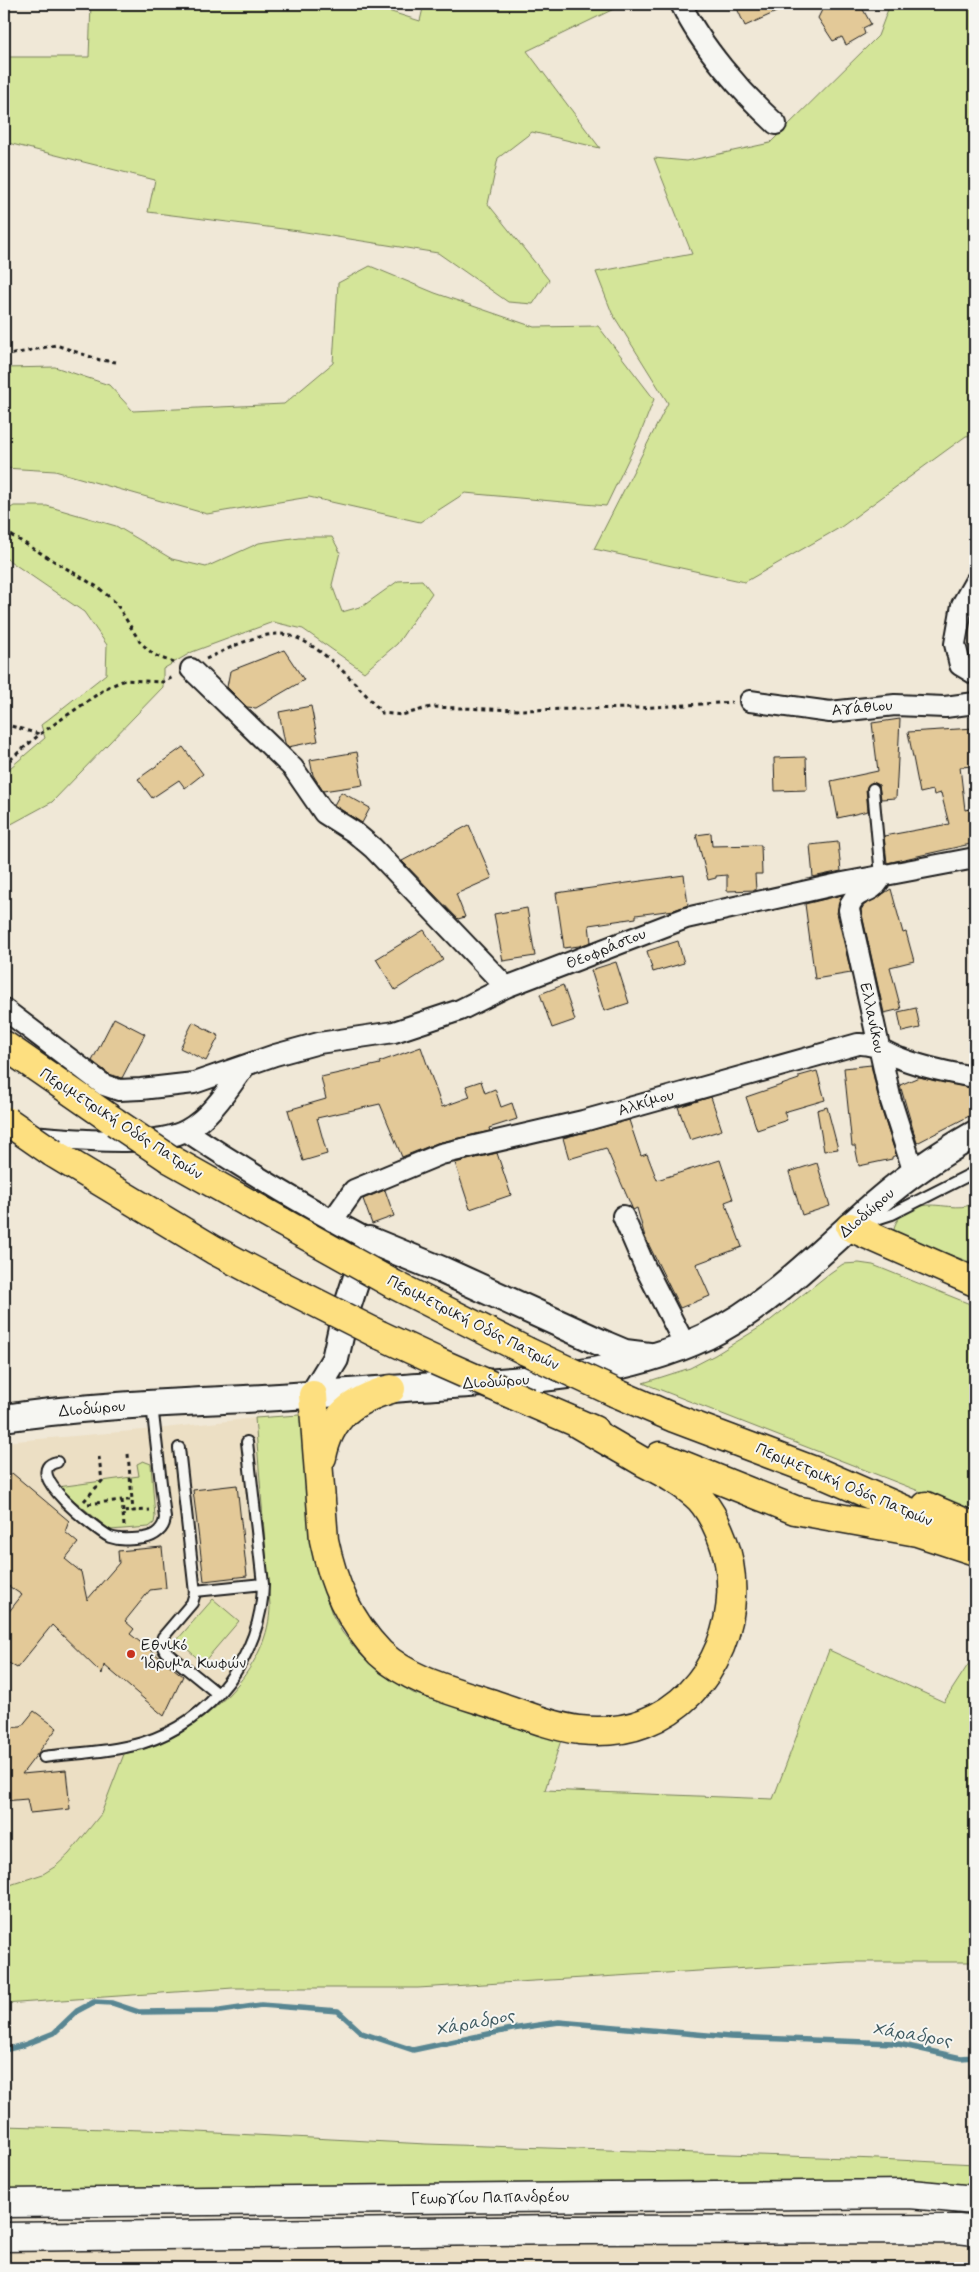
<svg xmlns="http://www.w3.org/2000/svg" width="979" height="2272" font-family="Mynerve,sans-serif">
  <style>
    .built { fill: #ecdfc4 }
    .green { fill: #d4e599; stroke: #78805a }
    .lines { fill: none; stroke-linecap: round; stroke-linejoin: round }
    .stream { stroke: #598692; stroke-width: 5.5 }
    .building { fill: #e3c998; stroke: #1c1c1c }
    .service-casing { stroke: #1c1c1c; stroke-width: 14 }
    .minor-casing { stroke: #1c1c1c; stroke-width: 24 }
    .tertiary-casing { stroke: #1c1c1c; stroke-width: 30 }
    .secondary-casing { stroke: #1c1c1c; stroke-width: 31 }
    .motorway-casing { stroke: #1c1c1c; stroke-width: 31 }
    .path { stroke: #1c1c1c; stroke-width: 3; stroke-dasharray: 4 4; stroke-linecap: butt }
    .service { stroke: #f6f6f2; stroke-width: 10 }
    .minor { stroke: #f6f6f2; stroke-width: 20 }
    .tertiary { stroke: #f6f6f2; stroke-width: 26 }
    .secondary { stroke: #f6f6f2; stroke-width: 28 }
    .motorway { stroke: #fddf80; stroke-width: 28 }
    .motorway-bridge-casing { stroke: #1c1c1c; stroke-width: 31; stroke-linecap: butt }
    .motorway-bridge { stroke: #fddf80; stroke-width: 28 }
    .poi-dot { fill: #c8321e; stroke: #f6f6f2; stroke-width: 2 }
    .labels { text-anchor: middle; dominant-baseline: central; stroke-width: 4; stroke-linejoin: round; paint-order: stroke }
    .street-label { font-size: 16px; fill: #1c1c1c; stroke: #f6f6f2 }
    .poi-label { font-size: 16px; fill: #1c1c1c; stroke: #f6f6f2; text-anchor: start }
    .water-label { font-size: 18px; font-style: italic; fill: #3f5a61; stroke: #f6f6f2 }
  </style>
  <rect width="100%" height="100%" fill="#f0e8d7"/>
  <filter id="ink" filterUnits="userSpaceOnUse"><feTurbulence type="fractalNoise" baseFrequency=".02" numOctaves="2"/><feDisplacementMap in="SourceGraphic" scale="10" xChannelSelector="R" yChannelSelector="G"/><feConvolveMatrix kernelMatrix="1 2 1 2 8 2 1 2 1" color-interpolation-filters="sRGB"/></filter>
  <g filter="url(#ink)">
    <path class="built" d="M255 1418 270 1605 269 1626 261 1649 228 1696 199 1720 161 1743 124 1754 101 1814 69 1854 56 1866 32 1879 4 1887V1442L155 1429Z
      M956 2245 975 2248V2268H4V2249L284 2246Z"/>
    <path class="green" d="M91 4H366L420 21 424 4H624L527 51 600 148 532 132 498 158 488 204 549 280 533 304 508 302 438 253 299 231 148 212 155 180 4 142V57H89Z
      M890 4H975V435L966 436 841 527 745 582 594 549 668 403 612 313 596 272 692 254 654 158 687 161 770 143 878 36Z
      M370 266 435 293 534 327 598 326 654 399 640 435 606 506 465 493 420 522 309 497 207 514 55 471 4 468V368L55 367 109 385 133 411 284 404 333 363 338 283Z
      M14 506H47L116 526 172 559 206 567 259 543 299 537H332L340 552 332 585 342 612 363 606 398 581 422 580 432 593 397 644 364 672 303 629 273 622 192 652 163 669V687L52 802 4 828V773L45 738 41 725 106 674 107 645 84 612 4 557V512Z
      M975 1203V1264L902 1237 894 1231C894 1218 908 1209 921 1206 939 1202 958 1212 975 1203Z
      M859 1263 873 1265 975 1306V1513L643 1383 690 1368 715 1355 767 1323 830 1273 843 1264Z
      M299 1415 303 1420 318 1573 332 1614 342 1632 358 1652 380 1673 413 1693 497 1721 561 1740 545 1790 773 1799 829 1650 944 1702 975 1654V1962H848L418 1988H233L4 2004V1887L43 1874 56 1866 69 1854 101 1814 124 1754C137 1750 150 1748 161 1743 213 1719 270 1665 270 1605L255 1418Z
      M143 1461 151 1464 155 1517 154 1523 149 1527 110 1530 58 1487 139 1476 137 1464Z
      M213 1599 239 1621 203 1663 177 1640Z
      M4 2126 178 2131 426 2144 878 2159 975 2164V2191L4 2190Z"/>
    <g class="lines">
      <path class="stream" d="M4 2050 24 2045 54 2033 77 2011 94 2002 112 2003 139 2012 220 2011 261 2005 338 2011 362 2033 413 2050 512 2029 559 2022 730 2037 894 2043 961 2058 975 2057"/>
    </g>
    <path class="building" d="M735 4H794L745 26Z
      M825 4H860L871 24 863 28 865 34 846 45 842 37 833 41 818 18Z
      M284 650 304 680 256 708 247 707 227 687 230 671Z
      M311 706 318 741 288 747 285 743 279 712Z
      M900 719 896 798 881 799 879 785 872 782 866 789 868 811 838 818 831 781 878 771 872 723Z
      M975 728V766L960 767 965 810 973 808 975 818V843L887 863 884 836 949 824 941 793 934 795 933 790 920 793 908 732Z
      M183 747 203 774 185 788 179 780 152 798 138 779Z
      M357 752 363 785 323 791 313 775 310 760Z
      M806 757 807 790 775 791 774 758Z
      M341 792 370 808 362 823 334 805Z
      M469 825 492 878 456 894 465 917 458 919 402 861Z
      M711 833 712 846 761 845 762 874H755L756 890 727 891V875L716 876V878L708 880 696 835Z
      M838 842 841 871 813 877 810 845Z
      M684 875 688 905 674 910 636 915V918L589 925 591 942 579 946 564 948 556 893Z
      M891 889 903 933 906 932 914 961 890 967 901 1009 884 1013 861 910 864 905Z
      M842 895 837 913 851 973 815 979 805 904Z
      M527 908 535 956 503 961 494 914Z
      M424 930 443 960 395 990 376 959Z
      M678 941 684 963 653 972 647 951Z
      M616 962 629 1003 604 1011 591 970Z
      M563 985 575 1020 552 1028 540 994Z
      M916 1008 920 1028 902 1032 898 1012Z
      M114 1018 145 1034 122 1078 109 1074 92 1061Z
      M193 1022 219 1036 206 1061 180 1048Z
      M421 1047 442 1107 470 1097 466 1086 481 1081 485 1093 495 1089 501 1107 512 1103 517 1119 489 1128 490 1131 437 1143 402 1157 380 1104 317 1118 327 1154 303 1161 288 1110 326 1099 321 1077 380 1064 379 1062Z
      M871 1065 880 1105 896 1155 892 1157V1159L859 1166 855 1146H852L844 1068Z
      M817 1071 825 1100 784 1112 787 1120 757 1130 746 1097 799 1079V1076Z
      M919 1077 975 1089V1113L917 1143 900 1085Z
      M711 1097 722 1130 690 1140 678 1107Z
      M827 1107 838 1149 824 1151 817 1110Z
      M629 1120 641 1156 647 1154 657 1180 720 1160 733 1199 725 1202 742 1247 696 1264 710 1296 680 1308 645 1237 637 1208 633 1210 606 1148 569 1159 563 1138Z
      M497 1153 511 1195 470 1209 455 1163Z
      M817 1163 830 1206 802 1215 789 1172Z
      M385 1190 394 1216 372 1224 363 1199Z
      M12 1473 69 1521 65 1532 78 1543 65 1559 81 1572 87 1600 119 1563 118 1551 162 1547 166 1588 150 1590 125 1621 134 1629 130 1634 183 1676 164 1716 104 1665 102 1674 52 1625 17 1668 4 1660V1618L22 1595 4 1583V1544L10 1536 4 1530V1484Z
      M237 1485 247 1576 204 1581 193 1490Z
      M34 1711 57 1728 22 1774 66 1770 70 1809 30 1813 27 1799 4 1801V1728L21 1727Z"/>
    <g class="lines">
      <g class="service-casing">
        <path id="service" d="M873 789 881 876
          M867 1222 892 1214 975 1172
          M179 1448 195 1593 192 1603 163 1637 161 1643 165 1651 218 1694
          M57 1462C18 1470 98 1531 110 1537 121 1541 133 1539 144 1538 155 1536 164 1529 165 1518L152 1405
          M195 1591 263 1584
          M44 1757C76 1753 111 1752 142 1743 211 1722 262 1655 263 1584L247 1442"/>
      </g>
      <g class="minor-casing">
        <path id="minor" d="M681 4C701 46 741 92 776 124
          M975 582 962 605 955 644 960 665 975 674
          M191 669 293 768 324 813 354 832 373 848 506 987
          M750 701 830 712 895 705 945 707 975 703
          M879 881C870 896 852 889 849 910L891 1101 914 1173
          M4 1009 104 1085 119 1090 141 1089 194 1083 275 1055 319 1043 394 1032 460 1010 506 987 686 918 843 883 975 858
          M186 1131C245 1170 306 1207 369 1240
          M28 1136C67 1138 154 1149 187 1130 212 1116 229 1088 245 1066
          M623 1216 645 1267 685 1345
          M332 1221 354 1190 441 1154 583 1121 858 1044C876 1043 886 1054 902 1059 926 1068 950 1073 975 1077"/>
      </g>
      <g class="tertiary-casing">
        <path id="tertiary" d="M313 1395 335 1359 345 1314 369 1240 442 1270 606 1345 625 1353 649 1356
          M4 1418C83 1406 165 1403 245 1399 303 1396 361 1391 418 1387 516 1381 616 1379 707 1336 772 1304 822 1250 876 1203 906 1177 940 1154 975 1134"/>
      </g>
      <g class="secondary-casing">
        <path id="secondary" d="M4 2203 910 2194 975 2200
          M4 2237 571 2230 958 2229 975 2231"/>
      </g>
      <g class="motorway-casing">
        <path id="motorway" d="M4 1045 115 1122
          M53 1153 214 1250 269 1279
          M170 1159 282 1222
          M850 1227 975 1282
          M393 1284 526 1351
          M380 1335 436 1361
          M616 1393 674 1418 820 1473 942 1526
          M313 1395 324 1540C333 1584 349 1621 380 1653 411 1682 457 1692 496 1705 523 1714 550 1726 579 1730 600 1732 624 1731 644 1723 716 1696 749 1608 722 1538 717 1525 710 1510 700 1499 685 1484 664 1473 645 1463 623 1450 600 1437 578 1424
          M529 1402 594 1430
          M660 1456 795 1510 917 1532 975 1551
          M322 1457C330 1416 353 1400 391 1389
          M926 1506 975 1527"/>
      </g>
      <path class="path" d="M4 356 56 345 100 360 116 362
        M4 531 99 588 116 603 140 642 154 655 174 663
        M206 659C228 649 255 634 279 634 314 634 360 688 382 713L402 715 431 707 518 710 640 708 732 702
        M4 724 39 734
        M4 765 40 734 108 687 125 680 163 682 175 676
        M128 1454 133 1511 150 1510
        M84 1501 102 1481 99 1457
        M88 1504 122 1500
        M123 1512 122 1500H132
        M124 1526 123 1512 133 1511"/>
      <use href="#service" class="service"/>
      <use href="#minor" class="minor"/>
      <use href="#tertiary" class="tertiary"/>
      <use href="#secondary" class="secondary"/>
      <use href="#motorway" class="motorway"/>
      <g class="motorway-bridge-casing">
        <path id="motorway-bridge" d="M7 1121 53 1153
          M115 1122 170 1159
          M282 1222 393 1284
          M269 1279 380 1335
          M526 1351 616 1393
          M436 1361 529 1402"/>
      </g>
      <use href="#motorway-bridge" class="motorway-bridge"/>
    </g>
  </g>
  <circle class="poi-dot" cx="131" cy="1654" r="5"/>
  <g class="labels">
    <g class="street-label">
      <text transform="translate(862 708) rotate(-5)">Αγάθιου</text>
      <text transform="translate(606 949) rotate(-22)">Θεοφράστου</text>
      <text transform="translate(872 1018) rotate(78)">Ελλανίκου</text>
      <text transform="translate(646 1103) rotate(-17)">Αλκίμου</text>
      <text transform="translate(121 1124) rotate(33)">Περιμετρική Οδός Πατρών</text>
      <text transform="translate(867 1213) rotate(-41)">Διοδώρου</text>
      <text transform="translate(473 1323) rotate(27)">Περιμετρική Οδός Πατρών</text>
      <text transform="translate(496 1382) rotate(-4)">Διοδώρου</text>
      <text transform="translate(92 1409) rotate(-5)">Διοδώρου</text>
      <text transform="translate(844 1485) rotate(23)">Περιμετρική Οδός Πατρών</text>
      <text transform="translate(490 2198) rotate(-1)">Γεωργίου Παπανδρέου</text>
    </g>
    <g class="poi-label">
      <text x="141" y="1645">Εθνικό<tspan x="141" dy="18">Ίδρυμα Κωφών</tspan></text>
    </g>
    <g class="water-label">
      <text transform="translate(475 2023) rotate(-11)">Χάραδρος</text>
      <text transform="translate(912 2035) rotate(9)">Χάραδρος</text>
    </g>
  </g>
  <rect width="979" height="2272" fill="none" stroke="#f6f6f2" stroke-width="20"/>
  <rect x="10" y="10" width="959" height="2252" fill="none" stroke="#1c1c1c" stroke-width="2" filter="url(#ink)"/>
</svg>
